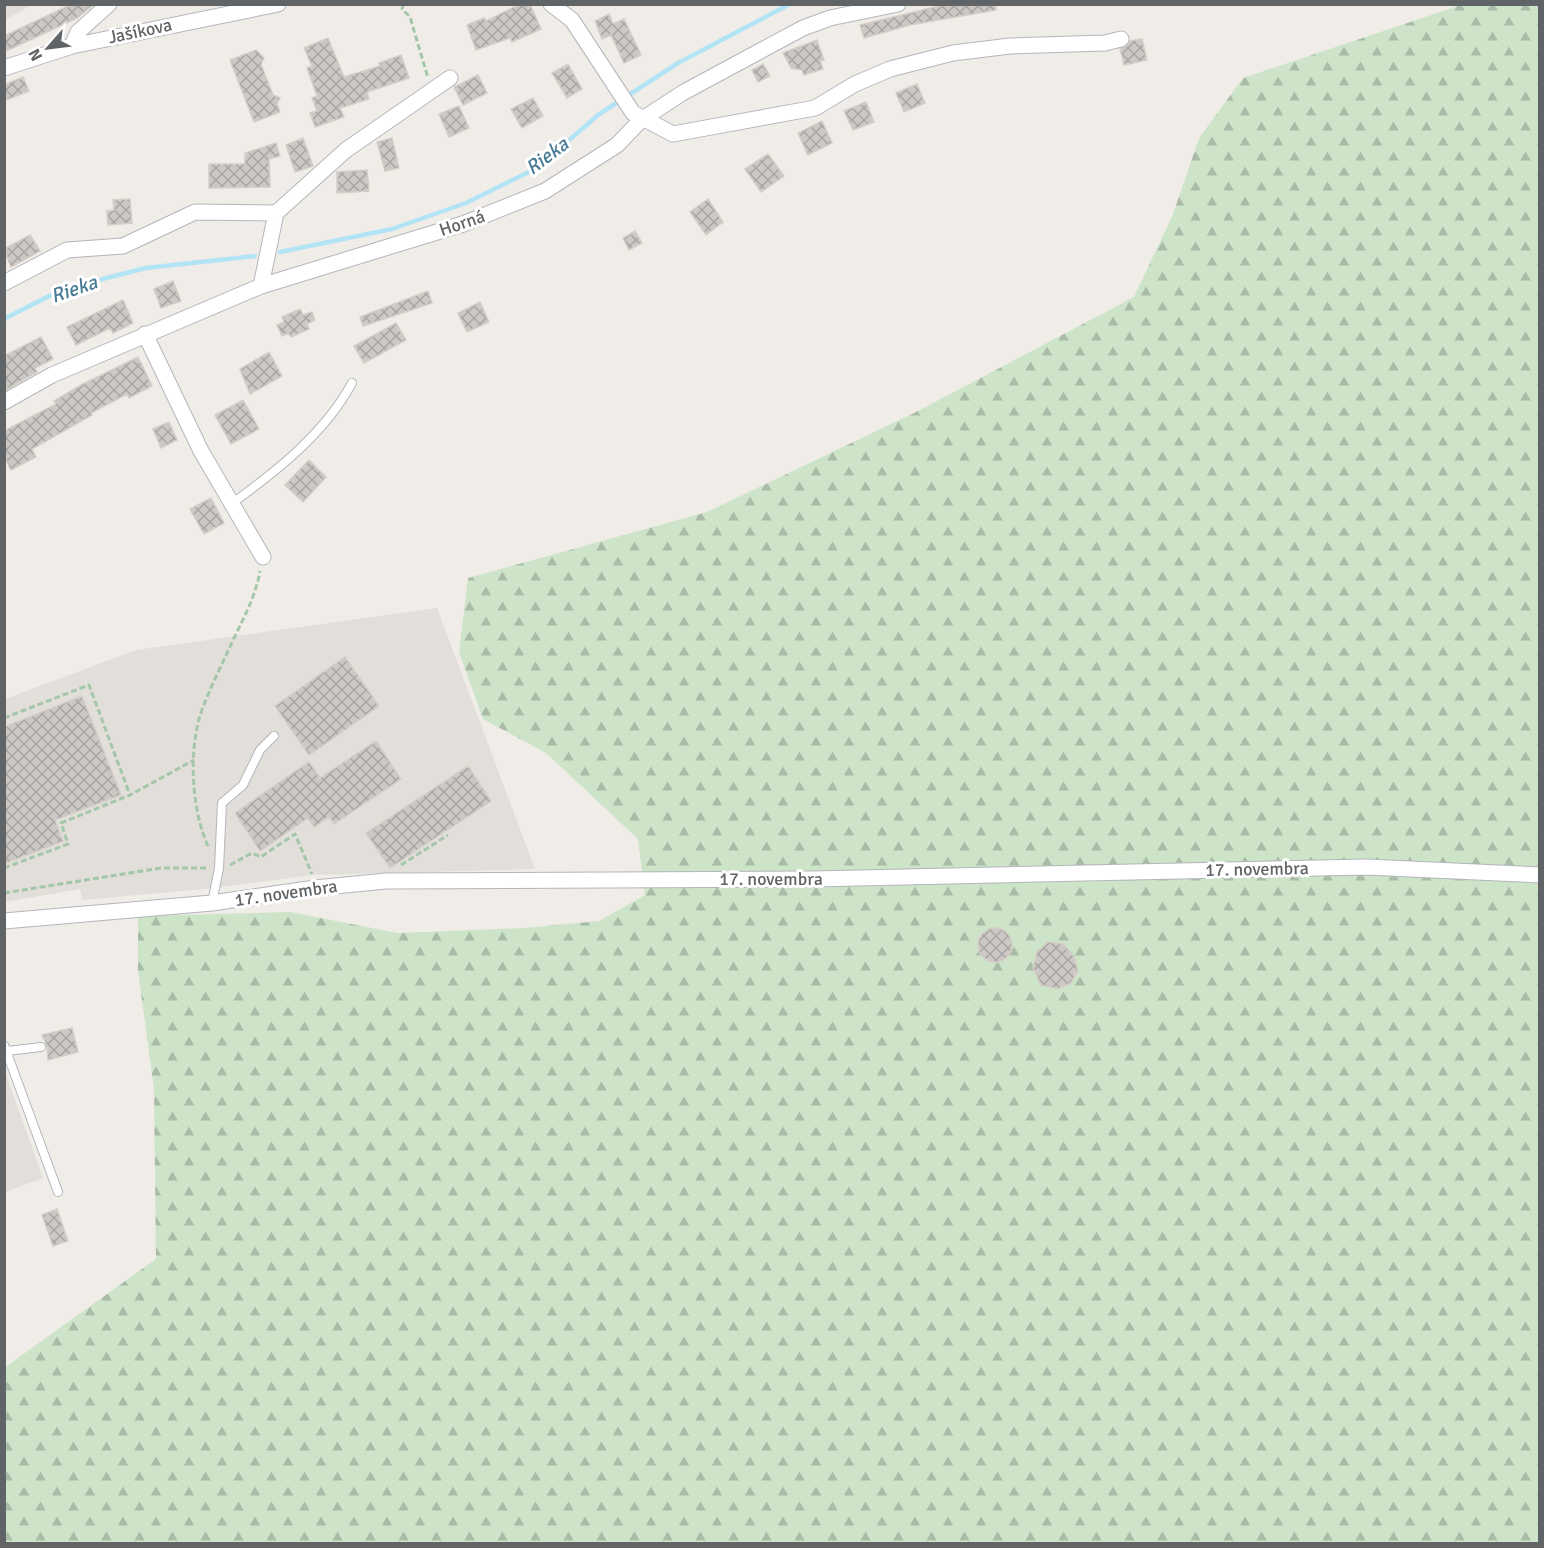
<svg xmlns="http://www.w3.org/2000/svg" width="1544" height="1548" font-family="Signika,sans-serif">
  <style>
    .education { fill: #e2deda }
    .forest { fill: url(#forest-firs) }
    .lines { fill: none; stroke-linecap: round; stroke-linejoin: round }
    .stream { stroke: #b3e4f5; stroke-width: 4.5 }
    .building { fill: url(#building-cross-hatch); stroke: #d4cec7; stroke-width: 1.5 }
    .lane-casing { stroke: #b3b6b9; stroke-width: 10 }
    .street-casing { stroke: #b3b6b9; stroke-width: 17 }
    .path { stroke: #a4c7a8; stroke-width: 3; stroke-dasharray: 6 3; stroke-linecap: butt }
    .lane { stroke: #fff; stroke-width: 8 }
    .street { stroke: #fff; stroke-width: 15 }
    .labels { text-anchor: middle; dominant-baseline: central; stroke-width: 6; stroke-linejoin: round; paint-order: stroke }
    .street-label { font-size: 18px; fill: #606467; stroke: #fff }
    .water-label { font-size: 20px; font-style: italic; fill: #4a7b95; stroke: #fff }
  </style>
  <defs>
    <pattern id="forest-firs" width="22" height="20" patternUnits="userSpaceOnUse" patternTransform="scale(1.5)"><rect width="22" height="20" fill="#cde4c9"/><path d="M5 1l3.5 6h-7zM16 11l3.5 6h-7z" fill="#aabca7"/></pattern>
    <pattern id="building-cross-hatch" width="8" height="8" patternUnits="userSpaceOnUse" patternTransform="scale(1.5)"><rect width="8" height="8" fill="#cbc8c5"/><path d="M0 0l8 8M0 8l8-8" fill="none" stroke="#a8a6a4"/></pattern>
  </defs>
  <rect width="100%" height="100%" fill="#f0ede9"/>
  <path class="education" d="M5 4H32V5L5 20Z
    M437 608 535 869 312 875 216 888 82 900 80 889 5 902V699L136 650Z
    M5 1072 43 1178 5 1192H4Z"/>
  <path class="forest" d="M1461 5H1539V1543H5L4 1368 156 1259 154 1089 138 971V916L290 912 398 933 524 928 599 921 645 895 638 839 546 753 483 719 459 652 468 578 707 512 914 413 1134 297 1173 214 1199 138 1243 78Z"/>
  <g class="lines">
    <path class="stream" d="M280 252 392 229 466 203 537 168 598 115 678 63 790 4
      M4 319 63 289 146 268 255 256"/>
  </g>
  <path class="building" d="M72 4H94L77 18 4 52V36Z
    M520 4H530L541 29 512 42 510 38 476 50 467 25 484 18 486 21Z
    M947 4H995L996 10 910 25 864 38 860 25Z
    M609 14 613 24 624 19 641 55 624 63 611 35 602 39 595 21Z
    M328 38 344 77 380 66 379 63 401 55 409 78 367 92 369 99 340 108 344 117 315 127 310 113 317 111 312 98 317 96 307 68 312 66 304 48Z
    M1142 39 1147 60 1124 65 1120 49 1127 46 1130 41Z
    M817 40 824 60 820 61 823 69 804 75 802 70 791 68 783 53Z
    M256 50 264 58 261 64 273 95 280 98 277 104 280 112 254 122 230 60Z
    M568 64 582 89 567 98 552 73Z
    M763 64 770 76 758 82 752 70Z
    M478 75 487 93 463 105 454 87Z
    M23 77 29 91 4 101V85Z
    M917 84 925 103 904 112 896 93Z
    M533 98 543 116 522 128 511 109Z
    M866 102 874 122 853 130 844 111Z
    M459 106 469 128 449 137 439 114Z
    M822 121 832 143 808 155 798 133Z
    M303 138 313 166 295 172 286 145Z
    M392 138 399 168 385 171 377 142Z
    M276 143 280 156 269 159 270 187 209 188V164H245V153Z
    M768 154 784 176 761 192 745 169Z
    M367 170 369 191 337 193V172Z
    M130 199 132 223 108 225 107 211 114 210 113 200Z
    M708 199 723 222 706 235 690 212Z
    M635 231 642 243 629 250 623 238Z
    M30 235 40 251 11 267 4 249Z
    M173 281 181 301 161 308 154 289Z
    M428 291 432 303 363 326 360 317Z
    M123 300 133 323 113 333 110 328 76 345 67 327Z
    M480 302 489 322 467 332 458 313Z
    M300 309 303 315 312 312 315 320 307 324 309 329 291 337 288 333 282 336 277 325 284 322 282 317Z
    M396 323 406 340 364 363 354 346Z
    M41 337 53 359 35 368 37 372 4 391V356Z
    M269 352 282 376 250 394 240 369Z
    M138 357 152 386 129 398 127 394 91 413 92 415 32 449 36 457 11 470 4 456V431L56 404 54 401 81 385Z
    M243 400 259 429 231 444 215 415Z
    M169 422 177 440 161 448 153 429Z
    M309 460 326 477 303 502 285 485Z
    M211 498 224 523 204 534 190 509Z
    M345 657 379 706 309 755 275 706Z
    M82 696 121 795 55 820 63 841 4 864V727Z
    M376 741 401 779 334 824 329 817 314 827 308 818 260 851 235 813 309 762 320 778Z
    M468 766 491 801 390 868 366 833Z
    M978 945a17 17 0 1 1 34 0a17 17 0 1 1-34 0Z
    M1048 942 1063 944 1074 956 1078 971 1071 983 1058 989 1041 985 1033 968 1037 952Z
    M72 1028 78 1052 48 1060 47 1046 42 1035Z
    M57 1209 68 1241 53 1246 42 1215Z"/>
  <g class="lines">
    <g class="lane-casing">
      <path id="lane" d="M231 504C277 471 325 433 352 383
        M212 903 219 868 222 803 243 785 260 750 274 736
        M4 1045 58 1192
        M7 1051 41 1047"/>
    </g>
    <g class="street-casing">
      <path id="street" d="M551 4 572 20 633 113 673 134 815 108 855 84 890 69 953 53 1010 46 1105 43 1121 39
        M72 46 78 32 109 4
        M4 68 72 46 278 4
        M276 213 346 150 450 78
        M4 283 67 250 123 246 195 212 276 213 261 286
        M145 334 201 451 263 557
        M4 402 52 375 261 286 463 224 545 191 617 145 641 120 684 92 803 28 830 18 898 4
        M4 921 212 903 315 888 386 881 813 879 1366 867 1540 875"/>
    </g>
    <path class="path" d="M404 4 402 9 410 17 428 78
      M4 718 89 685 130 795
      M208 846C192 811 189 757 199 719 206 696 218 673 228 651 240 624 255 600 260 571
      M230 865 252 853 261 857 295 834 312 874
      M401 865 448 835
      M4 868 68 844 61 823 130 795 194 760
      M4 893 161 868H209"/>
    <use href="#lane" class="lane"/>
    <use href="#street" class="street"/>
  </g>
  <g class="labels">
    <g class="street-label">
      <text transform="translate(140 31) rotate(-12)">Jašíkova</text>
      <text transform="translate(462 223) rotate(-19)">Horná</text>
      <text transform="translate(1257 869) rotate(-1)">17. novembra</text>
      <text x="771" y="879">17. novembra</text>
      <text transform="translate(286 893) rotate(-8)">17. novembra</text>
    </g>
    <g class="water-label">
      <text transform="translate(547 156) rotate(-37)">Rieka</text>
      <text transform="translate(74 289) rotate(-19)">Rieka</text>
    </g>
  </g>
  <rect width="1544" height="1548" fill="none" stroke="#606467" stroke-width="12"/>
  <g transform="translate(48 48) rotate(242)" stroke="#ffffff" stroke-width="4.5" paint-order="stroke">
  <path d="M0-4.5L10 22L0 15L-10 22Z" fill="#606467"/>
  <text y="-9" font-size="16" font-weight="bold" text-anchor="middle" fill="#606467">N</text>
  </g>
</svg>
